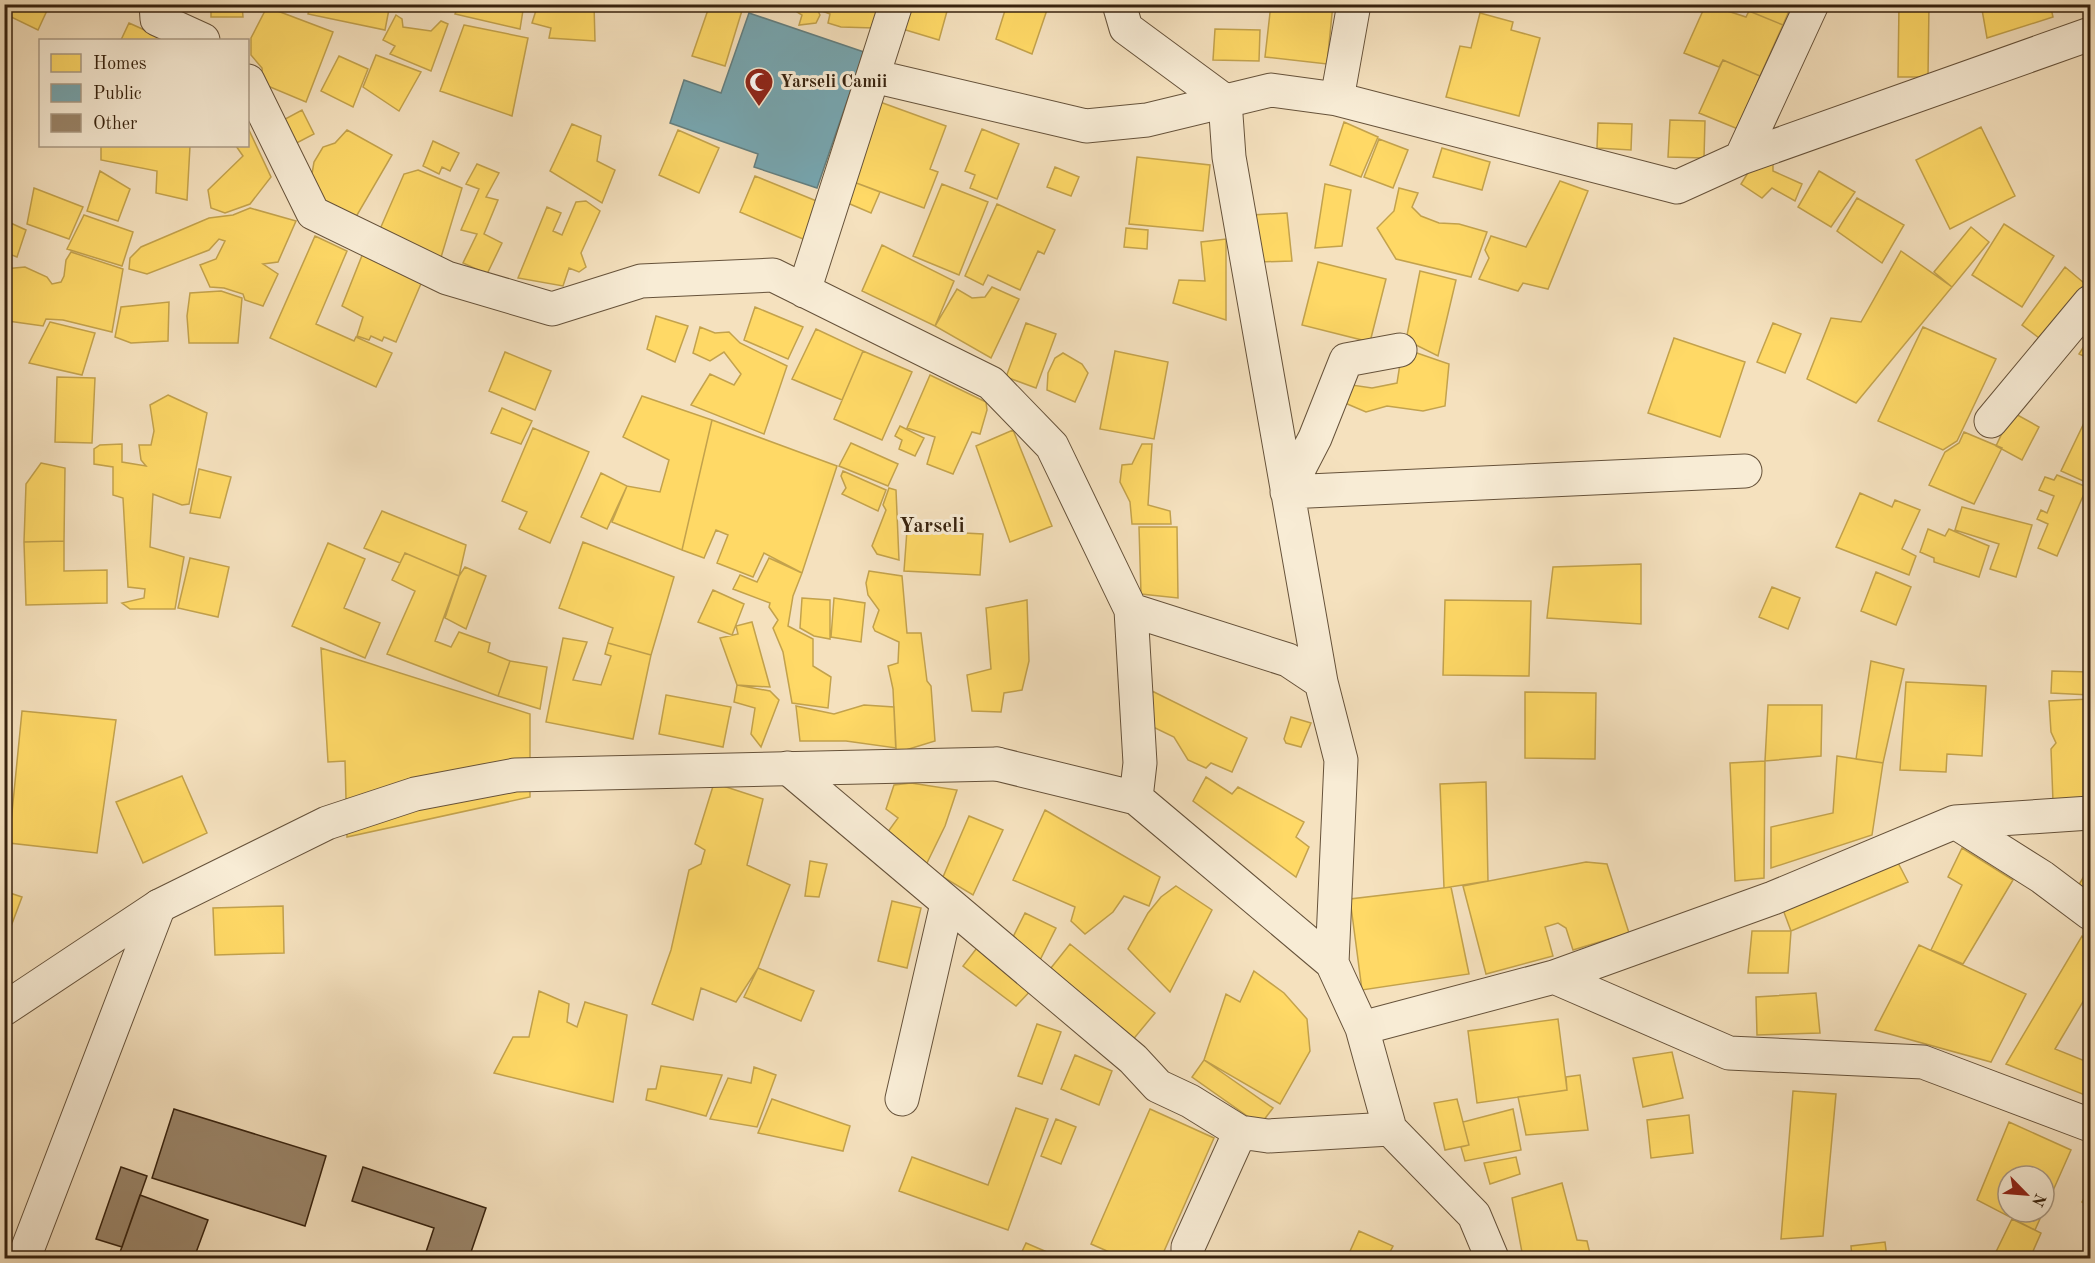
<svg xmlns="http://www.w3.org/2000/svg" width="2095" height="1263" font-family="'Old Standard TT',serif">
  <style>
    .homes { fill: #ffd966; stroke: #c3a24c; stroke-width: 1.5 }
    .public { fill: #76a5af; stroke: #637e7f; stroke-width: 1.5 }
    .building { fill: #9a856a; stroke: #37220e; stroke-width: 1.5 }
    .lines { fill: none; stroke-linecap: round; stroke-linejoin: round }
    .minor-casing { stroke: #66523a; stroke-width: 35 }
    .tertiary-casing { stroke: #66523a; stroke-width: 35 }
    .minor { stroke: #f8ecd5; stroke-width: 33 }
    .tertiary { stroke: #f8ecd5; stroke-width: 33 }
    .labels { text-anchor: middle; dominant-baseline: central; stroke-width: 6; stroke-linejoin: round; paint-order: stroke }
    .poi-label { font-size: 18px; font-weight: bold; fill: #37220e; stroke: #f8ecd5; text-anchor: start }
    .quarter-label { font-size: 21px; font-weight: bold; fill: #37220e; stroke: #f8ecd5 }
  </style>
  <rect width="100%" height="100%" fill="#f5e1be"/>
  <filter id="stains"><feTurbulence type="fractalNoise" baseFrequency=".00333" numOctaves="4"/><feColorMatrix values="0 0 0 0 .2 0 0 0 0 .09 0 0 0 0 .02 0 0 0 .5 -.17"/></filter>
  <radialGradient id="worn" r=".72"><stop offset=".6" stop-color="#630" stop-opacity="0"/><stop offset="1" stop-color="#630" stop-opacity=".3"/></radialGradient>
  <path class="homes" d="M12 4H50L38 30 7 15Z
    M211 4H242L243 17H211Z
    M311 4H390L385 30 308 14Z
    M459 4H524L520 29 455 14Z
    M538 4H594L595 41 549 38 551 28 532 23Z
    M710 4H744L725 66 692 56Z
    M800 4H881L874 28 841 27 828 23 830 14 817 9 820 15 816 23 799 25 802 15 797 12Z
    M905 4H949L939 40 899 28Z
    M1007 4H1049L1032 54 996 39Z
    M1271 4H1333L1327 64 1265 57Z
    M1706 4 1746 17 1749 11 1783 25 1760 76 1723 60 1719 67 1684 53Z
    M1752 4H1792L1783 25 1749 11Z
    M1899 4H1929L1928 77H1898Z
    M1981 4H2050L2053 17 1987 38Z
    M267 7 333 32 306 102 263 84 262 68 251 55V38Z
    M1480 13 1513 22 1511 30 1540 38 1519 116 1446 97 1460 46 1471 48Z
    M396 15 402 19 403 27 431 31 441 21 448 24 431 71 390 54 395 46 383 40Z
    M129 23 167 40H121Z
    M464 25 528 38 512 116 440 91Z
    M1215 29 1260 30 1259 61 1213 60Z
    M376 55 421 72 399 111 363 87Z
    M339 56 368 69 353 107 321 91Z
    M1723 60 1760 76 1738 129 1699 113Z
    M880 102 946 126 930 169 938 172 924 208 851 181Z
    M302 110 314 134 287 148 274 125Z
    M1670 120 1705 121 1704 158 1668 157Z
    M1344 122 1378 137 1361 177 1330 165Z
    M1598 123 1632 124 1631 150 1597 148Z
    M572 124 601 136 597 161 615 170 602 203 550 171Z
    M1981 127 2015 196 1950 229 1916 160Z
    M248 128 271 177 250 204 225 213 211 208 208 190 243 156 236 146H248Z
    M982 129 1019 144 997 199 970 188 975 175 965 171Z
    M347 130 392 155 353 222 309 191 314 162 323 147 335 143Z
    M678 130 719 148 699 193 659 175Z
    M1379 139 1408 150 1393 188 1364 177Z
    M433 141 459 153 450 171 442 167 439 174 423 166Z
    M101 146H190L187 200 156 193 157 171 101 160Z
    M1442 148 1490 162 1482 190 1433 177Z
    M1137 157 1210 165 1203 231 1129 224Z
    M1757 158 1773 164V171L1802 184 1795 201 1772 188 1762 198 1741 184Z
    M477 164 499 173 486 197 498 200 484 234 502 243 487 274 463 263 477 234 461 230 479 189 466 184Z
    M1055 167 1079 177 1071 196 1047 187Z
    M418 170 462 188 439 264 377 236 404 174Z
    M100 171 130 189 118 221 87 211Z
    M1819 171 1855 192 1831 227 1798 207Z
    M755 176 819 202 803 239 740 212Z
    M851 181 880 192 871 213 843 201Z
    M1560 181 1588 191 1548 289 1523 283 1518 291 1479 279 1489 258 1485 250 1491 236 1526 247Z
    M942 184 988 202 959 275 913 256Z
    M1325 184 1351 190 1342 246 1315 248Z
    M34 188 83 207 69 239 27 224Z
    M1399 188 1418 193 1412 207 1421 216 1439 223 1459 224 1487 232 1471 277 1396 259 1377 228 1394 211Z
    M1857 198 1904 225 1882 263 1837 231Z
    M586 201 600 211 581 253 586 267 579 272 569 268 563 286 518 278 547 207 561 213 553 231 562 235 576 202Z
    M997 204 1055 230 1044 254 1038 251 1020 290 988 275 983 285 965 276Z
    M250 208 296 221 278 262 263 264 278 274 263 306 245 300 243 294 224 288 210 287 200 265 216 259 225 241 219 239 209 250 147 274 129 269 130 258 141 247 209 218 233 215Z
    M1287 213 1292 261 1259 262 1252 215Z
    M84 215 133 232 122 266 67 249Z
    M4 220 26 230 17 257 4 252Z
    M2004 224 2054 256 2022 307 1972 275Z
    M1971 227 1989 242 1952 287 1934 272Z
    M1126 228 1148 230 1147 249 1124 247Z
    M315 236 347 251 316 324 354 341 356 337 392 353 376 387 270 338Z
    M1226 239V320L1173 303 1179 280 1205 281 1201 242Z
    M882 245 954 281 935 326 862 291Z
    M1901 251 1952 287 1856 403 1807 379 1831 318 1861 322Z
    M71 252 123 269 112 332 63 320 46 319 43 326 8 321 4 309V269L25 267 47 277 52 284 61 282 64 276 66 260Z
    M363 253 423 279 396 342 384 337 382 341 371 336 369 340 357 336 363 317 342 306Z
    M1318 262 1386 279 1370 342 1302 325Z
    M2065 267 2090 288 2047 344 2022 325Z
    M1420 271 1456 280 1438 356 1406 340Z
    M992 287 1019 299 991 358 935 326 957 289 972 298 985 297Z
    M221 291 242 298 238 343H189L187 316 190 293Z
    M169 302 168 341 131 343 115 337 121 307Z
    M755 307 803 327 788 359 744 340Z
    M656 316 688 326 675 362 647 349Z
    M50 322 95 333 82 375 29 363Z
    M1026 323 1056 334 1036 388 1006 377Z
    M1773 323 1801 334 1785 373 1757 362Z
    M700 327 715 333 729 332 740 343 787 366 764 434 691 405 710 374 734 385 741 374 724 352 710 361 693 353Z
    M1923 327 1996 359 1957 441 1943 450 1878 421Z
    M816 329 863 351 842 400 792 379Z
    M2090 337V359L2079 354Z
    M1674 338 1745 362 1720 437 1648 413Z
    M863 351 912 372 882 440 834 419Z
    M1115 351 1168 362 1154 439 1100 429Z
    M505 352 551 371 535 410 489 391Z
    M1414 352 1449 364 1445 406 1423 411 1387 406 1366 412 1345 403 1352 385 1372 388 1397 383 1400 364Z
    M1063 353 1082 364 1088 373 1075 402 1047 390 1048 373 1055 358Z
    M930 375 986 402 987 410 980 434 972 432 953 474 927 464 935 437 907 428Z
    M57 377 95 378 92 443 55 442Z
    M168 395 207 413 189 504 182 505 153 494 150 547 184 557 175 609H130L122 603 144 598 145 589 128 587 123 498 113 495V467L94 464V449L100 445 122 444V462L146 466 141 460 139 445H151L154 431 150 405Z
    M642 396 712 420 682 550 612 522 627 486 660 492 669 460 623 437Z
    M502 408 532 421 521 444 491 433Z
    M2012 412 2039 427 2022 460 1996 446Z
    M712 420 837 466 802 573 764 553 753 577 717 563 728 535 716 530 704 558 682 550Z
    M2084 423 2090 426V484L2061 471Z
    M900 426 924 438 915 456 899 449 902 440 895 436Z
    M533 428 589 452 550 543 519 529 527 512 502 501Z
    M1013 430 1052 526 1010 542 976 446Z
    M1964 432 2002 448 1974 504 1929 485 1945 452 1959 443Z
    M851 443 898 464 888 486 839 466Z
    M1142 444H1152L1148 505 1170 511 1171 524H1132L1130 502 1120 482 1122 465 1132 464Z
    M41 463 65 468 64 541 24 542 26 484Z
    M199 469 231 477 220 518 190 513Z
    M843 471 886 490 878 511 842 494 846 488 841 476Z
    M601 473 627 486 607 529 581 517Z
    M2057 475 2087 487 2057 556 2038 548 2048 524 2037 519 2041 510 2047 513 2054 496 2039 490 2045 477 2054 480Z
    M889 488 896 490 899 560 877 554 872 546 886 510 883 505Z
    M1860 493 1892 507 1895 500 1920 510 1902 549 1916 556 1909 575 1836 547Z
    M1962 507 2032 525 2016 577 1990 569 1999 544 1955 530Z
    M382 511 466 545 459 576 405 553 400 563 364 548Z
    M1139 527H1177L1178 598 1141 594Z
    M1928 529 1945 536 1949 529 1989 546 1979 577 1934 562V558L1920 552Z
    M907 530 983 534 980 575 904 571Z
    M64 541V571L107 570V603L26 605 24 542Z
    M583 542 674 577 651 655 608 643 613 628 559 608Z
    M328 543 365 559 344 608 380 623 365 658 292 626Z
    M405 553 459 576 435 641 451 647 459 632 490 643 488 652 510 661 498 696 387 654 415 591 392 580Z
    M190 558 229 567 218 617 178 608Z
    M769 558 802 573 793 596 788 626 813 639V666L831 677 828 708 792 703 783 652 773 628 778 620 769 607 770 603 733 589 740 575 757 582Z
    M1641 564V624L1547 618 1553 567Z
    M465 567 486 576 466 629 445 618 459 576Z
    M869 571 902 576 907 633H921L927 681 931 686 935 741 896 753 893 689 888 666 898 663 899 642 875 631 873 627 879 610 868 595 866 583Z
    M1876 572 1911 587 1896 625 1861 611Z
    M1772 587 1800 598 1788 629 1759 617Z
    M713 590 744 604 732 635 698 622Z
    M802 598 830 600V639L814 636 800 628Z
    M834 598 865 603 861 642 831 637Z
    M1027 600 1029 661 1022 690 1004 693 1001 712 972 711 967 675 991 669 986 608Z
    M1445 600 1531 601 1529 676 1443 675Z
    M752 622 770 687 737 685 720 638 738 634 736 626Z
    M563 638 587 642 573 680 601 685 611 656 605 654 608 643 651 655 633 739 546 722Z
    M321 648 530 714V797L347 837 345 761 328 762Z
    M510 661 547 667 540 709 498 696Z
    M1871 661 1904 669 1883 763 1856 759Z
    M2052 671 2090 672V695L2051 693Z
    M1906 682 1986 686 1982 756 1947 754 1946 772 1900 770Z
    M737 685 770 691 779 700 761 747 751 734 755 708 734 702Z
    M1152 691 1247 738 1232 772 1211 763 1206 768 1188 760 1174 737 1149 725Z
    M1525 692 1596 693 1595 759 1525 758Z
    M666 695 731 707 723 747 659 734Z
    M2090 699V801L2053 802 2051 749 2056 743 2051 732 2049 701Z
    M864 705 894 707 896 748 846 741H800L796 706 834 714Z
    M1768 705H1822L1821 756 1765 761Z
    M22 711 116 720 97 853 9 843Z
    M1291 717 1311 723 1301 747 1286 743 1284 739Z
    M1837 756 1883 763 1872 835 1771 868V827L1833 813Z
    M1765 761 1764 878 1735 881 1730 763Z
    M182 776 207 833 143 863 116 802Z
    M1206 777 1232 794 1238 787 1304 822 1296 837 1309 847 1296 877 1193 801Z
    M1486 782 1488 881 1444 888 1440 784Z
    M714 783 763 799 747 865 790 885 758 968 736 1002 701 988 693 1020 652 1004 671 950 689 870 701 864 705 850 695 844Z
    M911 783 957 790 945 826 925 867 882 840 898 818 886 809 894 785Z
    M1045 810 1160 877 1149 906 1124 896 1113 912 1085 934 1071 921 1075 907 1013 880Z
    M969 816 1003 830 973 895 943 877Z
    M1962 848 2013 880 1963 964 1931 950 1962 885 1948 877Z
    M1895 857 1908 882 1791 931 1782 907Z
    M810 861 827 864 819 897 805 896Z
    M1586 862 1607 864 1629 933 1573 950 1566 928 1558 923 1545 927 1553 956 1486 974 1463 886Z
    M2090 866V896L2077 888Z
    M1176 886 1212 910 1170 992 1128 949 1148 913 1161 897Z
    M1451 887 1469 974 1362 990 1350 899Z
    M4 891 22 897 4 945Z
    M892 901 921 908 907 968 878 961Z
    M283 906 284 953 215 955 213 908Z
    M1025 913 1056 928 1039 962 1008 947Z
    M1752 931H1791L1788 973H1748Z
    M2082 936 2090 942V990L2055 1049 2090 1063V1097L2006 1064Z
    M983 940 1036 985 1016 1006 963 966Z
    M1070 944 1155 1013 1131 1042 1047 973Z
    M1919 945 2026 994 1991 1062 1875 1030Z
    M758 968 814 991 801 1021 744 997Z
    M1254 971 1284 993 1307 1019 1310 1051 1280 1104 1204 1060 1226 994 1240 1002Z
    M539 991 569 1004 567 1022 577 1027 585 1002 627 1015 613 1102 494 1073 513 1037H529Z
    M1816 993 1820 1033 1757 1035 1756 997Z
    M1558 1019 1567 1090 1477 1103 1468 1031Z
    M1037 1024 1061 1032 1042 1084 1018 1076Z
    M1672 1052 1683 1098 1643 1107 1633 1058Z
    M1075 1055 1112 1071 1099 1105 1061 1089Z
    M1204 1060 1273 1108 1260 1125 1192 1077Z
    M661 1066 722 1075 706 1116 646 1100 648 1089H656Z
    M754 1067 776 1075 757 1127 710 1119 728 1078 751 1083Z
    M1580 1075 1588 1130 1526 1135 1518 1097 1567 1090 1566 1077Z
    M1793 1091 1836 1094 1823 1236 1781 1239Z
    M772 1099 850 1126 843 1151 758 1133Z
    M1457 1099 1469 1145 1445 1150 1434 1103Z
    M1016 1108 1048 1119 1008 1230 899 1191 912 1157 988 1185Z
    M1150 1109 1214 1138 1161 1258H1123L1091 1244Z
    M1513 1109 1521 1150 1465 1161 1461 1147 1469 1145 1463 1122Z
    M1689 1115 1693 1153 1651 1158 1647 1120Z
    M1056 1119 1076 1127 1061 1164 1041 1156Z
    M2009 1122 2071 1150 2044 1211V1176H2008V1212H2043L2035 1230 1977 1200Z
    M1516 1157 1520 1174 1490 1184 1484 1163Z
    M1562 1183 1577 1240 1587 1241 1591 1258H1523L1512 1198Z
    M2090 1189V1207L2082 1202Z
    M2012 1219 2041 1233 2030 1258H1993Z
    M1359 1231 1393 1246 1387 1258H1347Z
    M1885 1242 1887 1258H1852L1851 1246Z
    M1026 1243 1061 1258H1019Z"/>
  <path class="public" d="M749 13 864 52 817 188 754 167 758 154 670 123 684 80 721 93Z"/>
  <path class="building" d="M174 1109 326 1156 305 1226 152 1178Z
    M121 1167 147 1176 122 1247 96 1239Z
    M363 1167 486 1208 469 1258H424L434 1228 352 1201Z
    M140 1195 208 1220 194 1258H118Z"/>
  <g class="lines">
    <g class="minor-casing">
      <path id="minor" d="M156 4 157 19 203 40
        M1119 4 1126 28 1225 101 1229 157 1321 682 1341 760 1332 963
        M873 76 1086 126 1147 120 1271 90 1337 99 1677 187 1741 158 2090 34
        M248 81 313 213 447 278 552 309 641 281 773 275 991 383 1052 446 1131 610 1140 763 1136 798
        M1337 99 1354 4
        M1741 158 1812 4
        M804 291 896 4
        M1991 421 2090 302
        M1287 492 1745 471
        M1287 492 1315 438 1346 360 1400 350
        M1131 610 1288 660 1321 682
        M997 764 1136 798 1332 963 1362 1028 1390 1129 1474 1215 1492 1258
        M788 768 1133 1059 1158 1086 1190 1101 1240 1132 1268 1136 1390 1129
        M1955 822 2042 877 2090 913
        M1554 977 1729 1053 1923 1062 2090 1125
        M1362 1028 1554 977 1773 898 1955 822 2090 813
        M902 1099 947 904
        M24 1258 159 906
        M1188 1258V1247L1240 1132"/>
    </g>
    <g class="tertiary-casing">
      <path id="tertiary" d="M4 1009 159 906 327 823 415 794 515 775 997 764"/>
    </g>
    <use href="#minor" class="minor"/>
    <use href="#tertiary" class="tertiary"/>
  </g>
  <defs>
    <g id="mosque-pin" transform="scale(1.5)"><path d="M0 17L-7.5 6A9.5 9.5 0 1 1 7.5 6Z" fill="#8f2418" stroke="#f8ecd5"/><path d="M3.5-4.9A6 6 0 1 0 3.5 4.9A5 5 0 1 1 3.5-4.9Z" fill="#fff"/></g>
  </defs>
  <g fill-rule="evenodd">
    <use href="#mosque-pin" x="759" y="82"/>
  </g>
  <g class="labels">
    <g class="poi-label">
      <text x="780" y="82">Yarseli Camii</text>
    </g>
    <g class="quarter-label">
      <text x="932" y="526">Yarseli</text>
    </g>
  </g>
  <rect width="2095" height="1263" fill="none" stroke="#f5e1be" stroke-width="24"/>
  <rect x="6" y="6" width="2083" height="1251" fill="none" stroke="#37220e" stroke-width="3"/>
  <rect x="12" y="12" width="2071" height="1239" fill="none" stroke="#37220e" stroke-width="1.5"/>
  <rect x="39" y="39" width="210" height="108" fill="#f8ecd5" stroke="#ab9b85" stroke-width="1.5"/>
  <rect x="51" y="54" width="30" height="18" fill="#ffd966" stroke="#ab9b85" stroke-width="1.5"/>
  <text x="93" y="69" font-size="18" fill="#37220e">Homes</text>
  <rect x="51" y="84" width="30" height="18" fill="#76a5af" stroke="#ab9b85" stroke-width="1.5"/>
  <text x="93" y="99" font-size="18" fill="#37220e">Public</text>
  <rect x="51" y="114" width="30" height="18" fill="#9a856a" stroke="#ab9b85" stroke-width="1.5"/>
  <text x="93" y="129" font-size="18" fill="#37220e">Other</text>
  <g transform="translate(2026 1194) rotate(115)"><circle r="28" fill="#f8ecd5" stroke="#ab9b85" stroke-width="1.5"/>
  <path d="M0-4.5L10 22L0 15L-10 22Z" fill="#8f2418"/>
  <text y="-9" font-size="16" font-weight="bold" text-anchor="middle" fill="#37220e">N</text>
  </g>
  <rect width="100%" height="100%" filter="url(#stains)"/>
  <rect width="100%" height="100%" fill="url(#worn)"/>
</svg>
